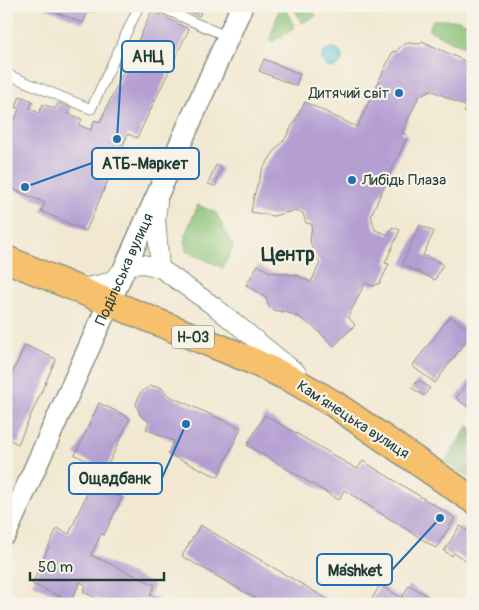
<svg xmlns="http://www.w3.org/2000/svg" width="479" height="610" font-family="Pangolin,sans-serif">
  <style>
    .green { fill: #8ac378; stroke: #548056 }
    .forest { fill: #6fa968; stroke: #47734e }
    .water { fill: #59c1d6; stroke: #3c7f85 }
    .building { fill: #b49ed2 }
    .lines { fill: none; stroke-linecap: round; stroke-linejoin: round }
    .service-casing { stroke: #889282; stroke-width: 11 }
    .minor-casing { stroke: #889282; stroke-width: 20 }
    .tertiary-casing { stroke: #889282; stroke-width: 24 }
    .primary-casing { stroke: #889282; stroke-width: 29 }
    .service { stroke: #fff; stroke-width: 9 }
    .minor { stroke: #fff; stroke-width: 18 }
    .tertiary { stroke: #fff; stroke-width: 21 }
    .primary { stroke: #f7c06c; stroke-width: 26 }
    .poi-dot { fill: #1f6fb2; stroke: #f7f3e8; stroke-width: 2 }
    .labels { text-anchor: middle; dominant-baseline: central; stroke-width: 4.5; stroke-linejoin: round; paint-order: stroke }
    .shield { fill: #f7f3e8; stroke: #60746a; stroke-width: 1 }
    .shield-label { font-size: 14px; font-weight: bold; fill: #1f3d34 }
    .poi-label { font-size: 15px; fill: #1f3d34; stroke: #f7f3e8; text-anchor: end }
    .street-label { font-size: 15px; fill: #1f3d34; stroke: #f7f3e8 }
    .district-label { font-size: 20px; font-weight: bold; fill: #1f3d34; stroke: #f7f3e8 }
    .leader { fill: none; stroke: #1f6fb2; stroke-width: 2 }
    .callout-dot { fill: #1f6fb2; stroke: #f7f3e8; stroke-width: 2 }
    .callout { fill: #f7f3e8; stroke: #1f6fb2; stroke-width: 2 }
    .callout-label { font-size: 16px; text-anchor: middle; font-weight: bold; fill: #1f3d34 }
  </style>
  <rect width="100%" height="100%" fill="#f7f3e8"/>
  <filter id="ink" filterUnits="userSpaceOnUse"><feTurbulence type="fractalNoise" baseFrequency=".02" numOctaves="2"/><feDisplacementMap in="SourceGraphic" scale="10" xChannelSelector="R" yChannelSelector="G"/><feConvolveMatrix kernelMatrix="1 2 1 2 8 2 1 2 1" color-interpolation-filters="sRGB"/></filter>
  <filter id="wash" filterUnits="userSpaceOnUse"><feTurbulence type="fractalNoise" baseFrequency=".0096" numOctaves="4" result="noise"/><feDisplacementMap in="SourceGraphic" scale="20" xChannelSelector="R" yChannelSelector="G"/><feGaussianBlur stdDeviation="1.12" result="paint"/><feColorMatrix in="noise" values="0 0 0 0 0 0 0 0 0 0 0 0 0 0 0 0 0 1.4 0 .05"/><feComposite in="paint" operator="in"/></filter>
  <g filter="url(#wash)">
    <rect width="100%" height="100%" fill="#f2e8d1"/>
    <path class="green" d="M284 6 295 28 272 42 270 38 280 8Z
      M293 6H310L316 16 302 23Z
      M433 20H458L473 26 463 47 429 30Z
      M198 205 216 213 233 247 223 268 186 251 185 235Z"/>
    <path class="forest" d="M468 426 473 429V481L445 462Z"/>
    <path class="water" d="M322 58a10 10 0 1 1 20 0a10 10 0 1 1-20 0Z"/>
    <g id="blocks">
      <path class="building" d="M46 6H96L94 12 89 10 83 23 45 8Z
        M175 6H204L199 16Z
        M152 11 189 29 137 138 128 134 86 231 41 211 45 203 6 186V125L10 117 15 119 19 109 16 107 20 96 33 101 30 108 39 113 43 104 55 109 58 103 71 108 69 114 82 119 79 125 91 130 95 120 100 122Z
        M422 41 473 65V117L464 112 467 107 431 90 419 96 402 133 408 135 371 215 375 230 389 235 392 227 400 230 385 263 389 264 380 283 373 286 365 283 348 317 355 325 334 346 316 329 299 317 289 313 274 310 269 307 266 298 246 285 258 265 270 272 296 275 311 282 320 263 314 254 310 241 312 224 306 223 303 213 293 211 273 216 251 212 254 196 262 170 276 149 285 139 305 102 357 127 393 51 396 52 402 45 407 43 420 44Z
        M264 59 300 74 296 86 259 71Z
        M216 165 222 168 215 186 208 184Z
        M420 225 434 232 423 255 443 264 435 280 402 264Z
        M450 316 472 333 435 383 412 366Z
        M25 345 56 359 18 444 6 438V387Z
        M473 376V411L456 398Z
        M418 380 430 388 424 396 412 388Z
        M150 386 161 387 169 396 241 428 218 477 168 454 174 441 146 429 149 422 140 415 136 404 140 393Z
        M99 403 130 418 106 469 75 455Z
        M265 415 357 469 363 461 455 518 436 548 344 490 339 500 247 445Z
        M97 471 124 483 118 496 122 497 104 535 101 534 91 555 155 585 150 595 158 598 156 604H109L83 592 86 585 80 582 71 601 32 584 57 528 69 534Z
        M200 525 336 604H265L182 556Z
        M460 526 471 533 466 541 473 546V565L454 553 452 556 444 551Z
        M380 585 402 598 409 585 441 604H369Z"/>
    </g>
  </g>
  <g filter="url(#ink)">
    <use href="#blocks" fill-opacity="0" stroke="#889282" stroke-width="1"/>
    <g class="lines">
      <g class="service-casing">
        <path id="service" d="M157 6 228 37
          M6 74 91 109 139 6"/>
      </g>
      <g class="minor-casing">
        <path id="minor" d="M158 202 156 219 160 268
          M78 286 87 287 105 283 112 280 124 269 131 265 143 264 160 268 215 307 297 373"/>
      </g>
      <g class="tertiary-casing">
        <g id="tertiary">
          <path id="s1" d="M6 533 242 6"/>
        </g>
      </g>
      <g class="primary-casing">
        <path id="primary" d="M6 259 108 302 248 359 293 380 334 404 473 500"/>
      </g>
      <use href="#service" class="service"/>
      <use href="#minor" class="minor"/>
      <use href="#tertiary" class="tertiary"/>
      <use href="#primary" class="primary"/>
    </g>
  </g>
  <g class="poi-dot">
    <circle cx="399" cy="93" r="5"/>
    <circle cx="352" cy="180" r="5"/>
  </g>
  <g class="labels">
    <rect class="shield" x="172" y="325.5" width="42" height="23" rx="4"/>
    <g class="shield-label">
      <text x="193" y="337">Н-03</text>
    </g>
    <g class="poi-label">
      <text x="389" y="93">Дитячий світ</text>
      <text x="362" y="180" text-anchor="start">Либідь Плаза</text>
    </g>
    <g class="street-label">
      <text stroke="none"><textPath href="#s1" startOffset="289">Подільська вулиця</textPath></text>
      <text transform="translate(353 420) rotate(33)">Камʼянецька вулиця</text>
    </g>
    <g class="district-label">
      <text x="288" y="254">Центр</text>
    </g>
  </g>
  <path class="leader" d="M117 139L122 57M25 187L92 163M186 424L162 478M440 518L392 570"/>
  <g class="callout-dot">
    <circle cx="117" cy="139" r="5"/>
    <circle cx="25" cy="187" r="5"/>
    <circle cx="186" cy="424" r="5"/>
    <circle cx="440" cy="518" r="5"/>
  </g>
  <g class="callout">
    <rect x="122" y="41" width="52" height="31" rx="5"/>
    <rect x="92" y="148" width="107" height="31" rx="5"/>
    <rect x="69" y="463" width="93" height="31" rx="5"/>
    <rect x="317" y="554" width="75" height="31" rx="5"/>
  </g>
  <g class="callout-label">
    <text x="148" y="62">АНЦ</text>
    <text x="145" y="169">АТБ-Маркет</text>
    <text x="115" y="484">Ощадбанк</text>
    <text x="355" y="576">Mа́shket</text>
  </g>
  <rect width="479" height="610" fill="none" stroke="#f7f3e8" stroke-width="25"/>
  <path d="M30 572v8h134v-8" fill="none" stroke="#1f3d34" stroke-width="2.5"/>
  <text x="38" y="572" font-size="15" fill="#1f3d34" stroke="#f7f3e8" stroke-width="4" paint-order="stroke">50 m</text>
</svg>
